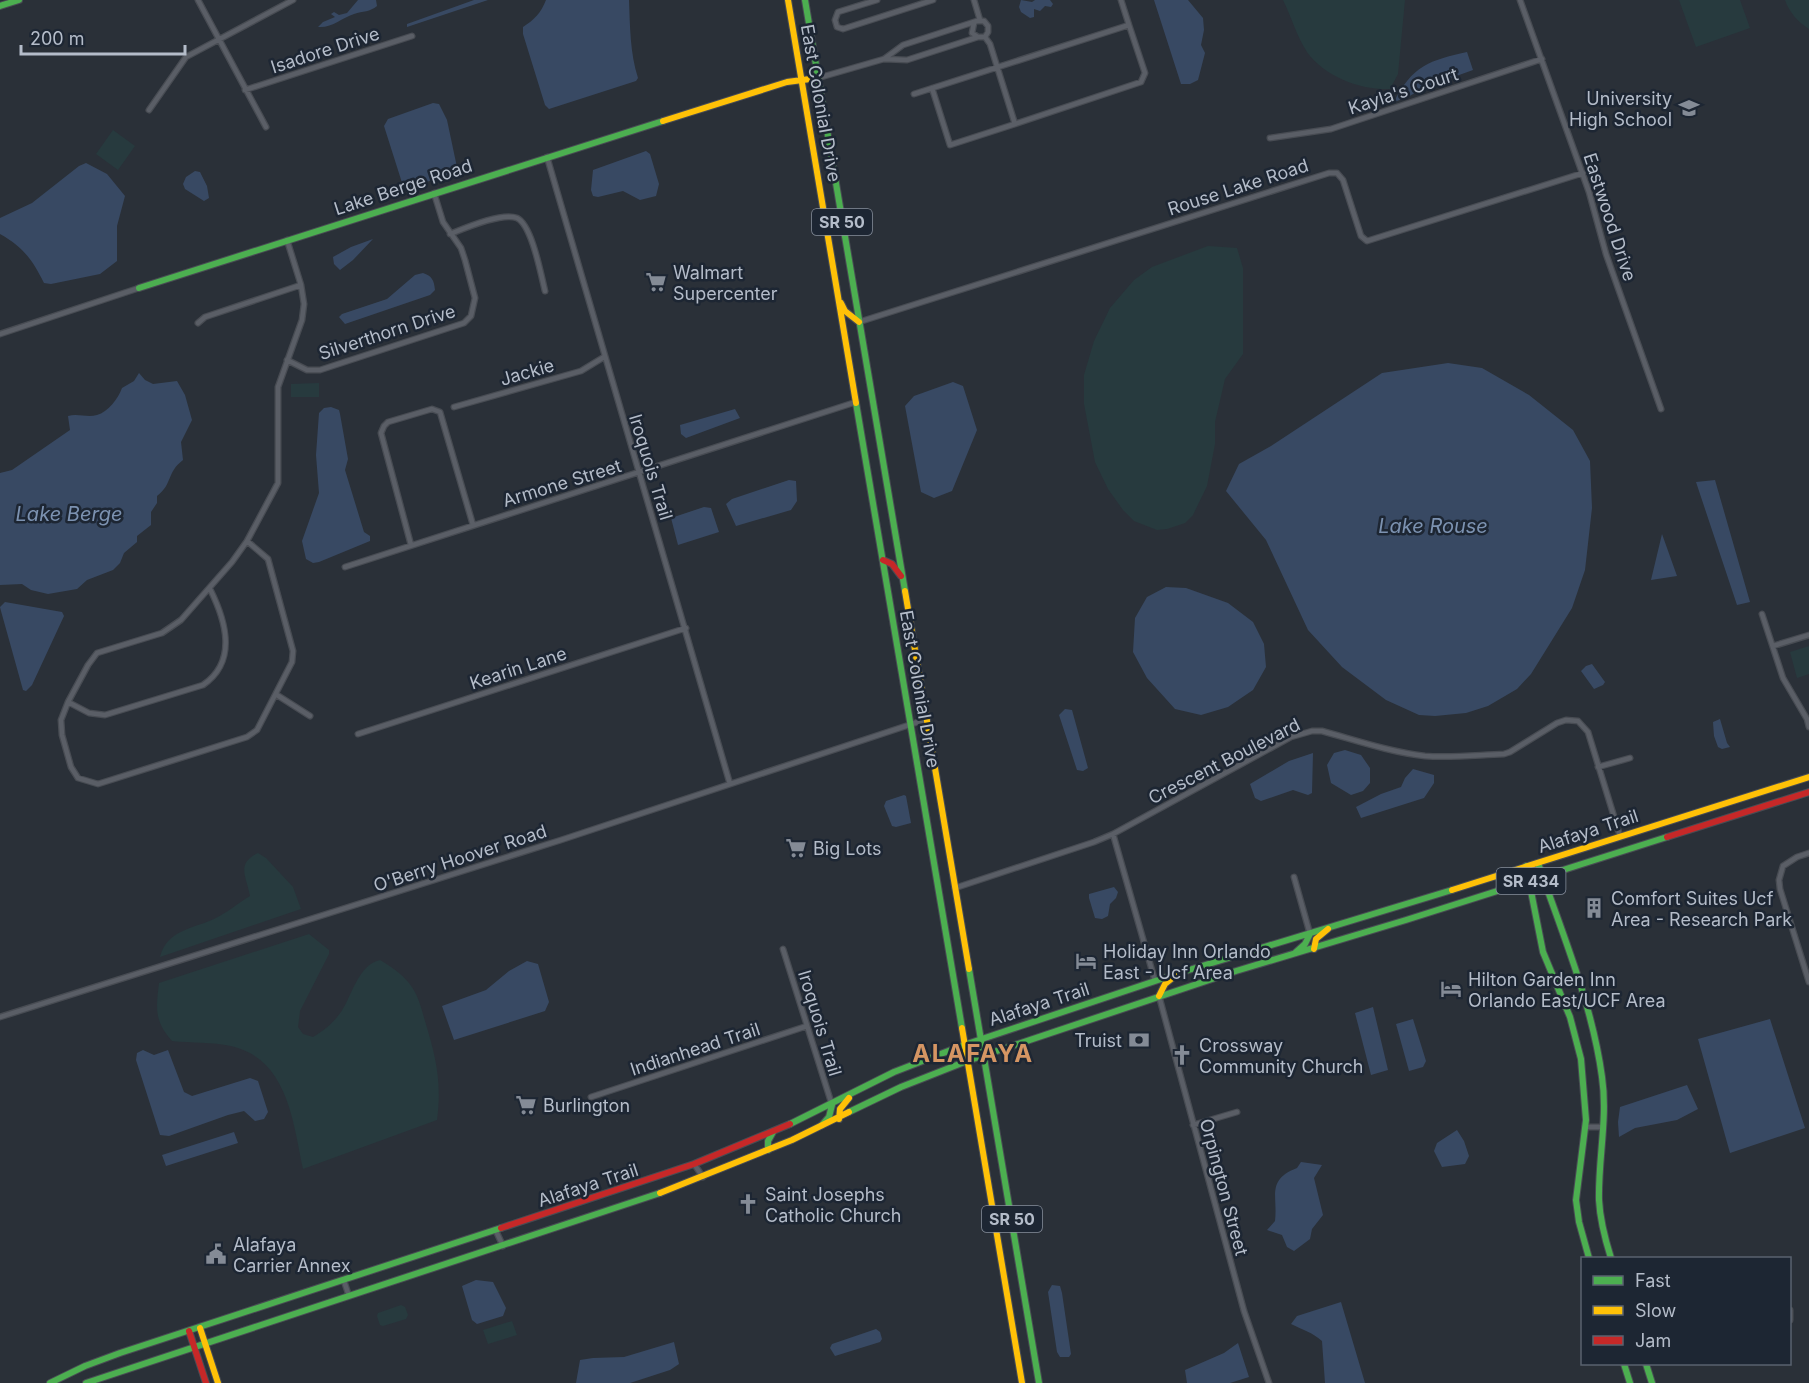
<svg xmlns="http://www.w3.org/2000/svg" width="1809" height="1383" font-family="Inter,sans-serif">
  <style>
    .green { fill: #273a3e }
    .water { fill: #384963 }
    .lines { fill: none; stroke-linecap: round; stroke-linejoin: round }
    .street-casing { stroke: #484c53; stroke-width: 7 }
    .fast-casing { stroke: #484c53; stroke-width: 8 }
    .slow-casing { stroke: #484c53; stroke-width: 8 }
    .jam-casing { stroke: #484c53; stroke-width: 8 }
    .street { stroke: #5a5e66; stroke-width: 4.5 }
    .fast { stroke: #4caf50; stroke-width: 6 }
    .slow { stroke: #ffc107; stroke-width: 6 }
    .jam { stroke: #c62828; stroke-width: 6 }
    .labels { text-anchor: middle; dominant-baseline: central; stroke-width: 5; stroke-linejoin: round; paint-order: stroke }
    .shield { fill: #1d2633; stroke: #878f9c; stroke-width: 1.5 }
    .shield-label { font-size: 16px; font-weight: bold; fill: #b4bcc9 }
    .street-label { font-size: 18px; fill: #b4bcc9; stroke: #1d2633 }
    .poi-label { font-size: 18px; fill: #b4bcc9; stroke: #1d2633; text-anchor: start }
    .water-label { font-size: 20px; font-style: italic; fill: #7c92b1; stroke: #1d2633 }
    .district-label { font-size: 24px; font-weight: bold; letter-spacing: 1.5px; fill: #d59563; stroke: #1d2633 }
  </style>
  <rect width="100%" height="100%" fill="#2a3038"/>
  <path class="green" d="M1283 0H1405L1398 74 1390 89C1360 90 1325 77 1307 52 1297 37 1291 16 1283 0Z
    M1679 0H1740L1750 28 1696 47Z
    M1785 0H1809V29C1798 22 1789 12 1785 0Z
    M113 130 135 146 118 170 96 154Z
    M1208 246 1237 248 1243 268V354L1225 379 1215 422V444L1207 486 1193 515 1185 523 1167 529 1157 530 1134 521 1123 510 1108 489 1095 462 1084 404V375L1094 341 1110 308 1134 280 1152 267Z
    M319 383V397H291V384Z
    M1809 646V674L1797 678 1790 652Z
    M258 853 266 858 293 887 301 909 160 957C167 930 192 929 214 919 227 913 238 903 250 896 246 875 236 864 258 853Z
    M309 934 329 950V954L300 1011 298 1027 303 1034 313 1037C325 1030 333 1023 341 1012 352 996 358 965 380 960 390 966 401 973 409 983 418 994 421 1007 425 1021 436 1057 442 1082 437 1120L303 1169C293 1122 288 1059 231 1046 212 1042 192 1043 172 1041 154 1021 156 1008 159 983Z
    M401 1305 405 1307 408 1315 406 1319 383 1326 380 1325 377 1316 378 1313Z
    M512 1321 517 1335 488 1344 483 1330Z"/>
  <path class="water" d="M358 0H376L377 6C370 12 363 11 354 14 341 18 333 28 318 27L323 22 335 17 331 14 334 12 339 15 347 13Z
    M474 0H488L407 27V24Z
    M546 0H629C630 26 630 53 638 78L636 81 549 109 545 105 523 34V27C534 20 541 13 546 0Z
    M1021 0 1032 2 1035 0H1050L1053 4 1051 7 1045 6 1040 11 1034 9V17L1030 18 1021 12 1019 7Z
    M1154 0H1188L1203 18 1204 30 1201 45 1205 53 1198 80 1190 84H1181Z
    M1467 52 1473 70 1423 88 1408 97 1394 102C1412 66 1430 60 1467 52Z
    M433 103 439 104 447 120 458 172 404 189 384 126 388 119Z
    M646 151 650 154 659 184 656 196 640 200 623 191 598 197 593 196 591 190 593 170Z
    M86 163 107 174 125 196 117 226V261L100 274 51 284 44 283C32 259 23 247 0 234V218L32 203 79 166Z
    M195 171 200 172 207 186 209 198 204 201 185 189 183 184 186 177Z
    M373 239 353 260 340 270 334 264 333 257 351 247Z
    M423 273C432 276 434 280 435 290L430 295 345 324 339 317 342 314 387 299 415 275Z
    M1448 363 1482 368 1529 395 1573 430 1590 461 1592 508 1585 570 1572 608 1531 674 1517 689 1488 706 1466 713 1435 716 1419 715 1386 700 1342 667 1308 630 1266 540 1226 491 1239 464 1271 446 1382 373Z
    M139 373 145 380 153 384 177 381 185 395 192 420 181 442 183 460C166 473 173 484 157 496V503L151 512V525L137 536V542L124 553 120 563 113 570 87 580 77 589 48 594 31 590 22 584 0 585V473L12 470 70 430 68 416C78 413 87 418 97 415 108 412 118 399 122 388L134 381Z
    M953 382 963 386 977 430 952 491 934 498 921 492 905 406 914 396Z
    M331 407 339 410 340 414 348 459 345 470 364 532 370 536V541L319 562 313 563 306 559 302 541 319 493 316 455 319 413 324 408Z
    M735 409 740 418 686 438 681 434 680 425Z
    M789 480 796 481 797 501 791 510 736 526 726 504 732 499Z
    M1715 480 1750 602 1737 605 1696 482Z
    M704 507 711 508 719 532 678 545 671 518Z
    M1662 534 1677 576 1651 580Z
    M1166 587 1186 588 1228 603 1253 622 1264 644 1266 667 1253 690 1228 707 1201 715 1175 709 1147 678 1133 652 1135 618 1147 597Z
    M5 602 62 612 64 616 32 685 26 691 23 690 1 611 0 607Z
    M1592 664 1605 682 1603 685 1594 689 1581 671 1586 666Z
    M1065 709 1072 710 1088 768 1083 771 1077 770 1059 715Z
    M1720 719 1727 743 1730 747 1722 749 1718 747 1714 736 1713 722Z
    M1345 750 1361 755 1370 768V783L1363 791 1351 795 1331 783 1327 765 1334 753Z
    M1313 753 1312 793 1308 795 1293 790 1261 801 1255 798 1250 784 1289 761Z
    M1413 769 1434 775V783L1424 798 1361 818 1356 807 1381 794 1401 787 1405 778Z
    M904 795 906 796 911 823 896 827 892 826 884 806 886 801Z
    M1114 887 1118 892 1116 898 1110 904 1108 916 1102 919 1095 918 1089 898V894Z
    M527 961 538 964 549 1002 545 1011 454 1040 442 1006 486 990 509 971Z
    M1373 1007 1388 1070 1371 1075 1355 1013Z
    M1413 1019 1426 1061 1423 1067 1409 1071 1396 1024Z
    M1770 1019 1805 1128 1730 1153 1698 1039Z
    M143 1050 154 1055 168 1050 184 1092 192 1096 250 1078 258 1081 268 1112 264 1119 255 1121 244 1111 228 1115 169 1136 160 1135 136 1060 137 1053Z
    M1687 1085 1698 1109 1677 1120 1635 1128 1619 1137 1618 1122 1620 1107Z
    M1457 1130 1464 1141 1469 1156 1465 1164 1442 1167 1434 1151 1437 1143Z
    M234 1132 238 1143 166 1166 162 1155Z
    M1301 1162 1322 1165 1314 1178 1323 1215 1312 1229 1310 1239 1294 1251 1287 1247 1282 1235 1267 1230 1275 1221C1278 1196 1266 1180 1297 1168Z
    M476 1280 493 1282 506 1308 503 1316 477 1324 472 1320 462 1286Z
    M1052 1285 1060 1286 1062 1293 1071 1354 1069 1357H1060L1057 1352 1048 1292Z
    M1341 1302 1365 1383H1325L1322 1341C1312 1332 1303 1330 1291 1324L1297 1316Z
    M876 1329 880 1332 882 1339 880 1342 835 1356 830 1348 832 1344Z
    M674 1342 679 1364 670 1370 630 1383H576L580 1360 593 1358 624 1357Z
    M1238 1343 1249 1377 1230 1383H1187L1185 1370 1224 1353Z"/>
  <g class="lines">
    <g class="street-casing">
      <path id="street" d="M198 0 266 127
        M877 0 838 12 835 20 837 27 843 29 933 0
        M974 0 980 20
        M1520 0 1589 192 1606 254 1661 409
        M884 59 907 60 978 37
        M818 78 884 59 903 45 977 21H984L988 26V32L985 37H978L972 33 974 23
        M932 88 950 145 1015 124 990 44 985 37
        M245 90 412 36
        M914 94 1129 25 1121 0
        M149 110 186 57 293 0
        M1015 124 1141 82 1145 73 1129 25
        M1270 138 1331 129 1542 59
        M547 157 730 784
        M450 234C465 228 502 212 517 218 532 225 541 275 545 291
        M859 322 1329 173H1337L1343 180 1361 236 1367 241 1583 173
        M198 323 205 317 301 285
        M0 334 139 288
        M287 360 307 370H320L464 323 471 316 475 298 465 260 461 248 443 222 434 193
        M454 407 581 371 604 357
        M247 541 268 559 293 651 292 662 257 730 247 737 98 784 78 778 71 767 62 735 61 720 68 702 88 665 97 653 162 633 181 620 232 562 247 541 278 483V387L302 320 304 304 301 285 287 240
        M411 545 381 433 384 426 388 422 432 409 440 412 473 525
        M345 567 856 402
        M1762 614 1783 678 1807 719 1809 727
        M1773 646 1809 635
        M277 695 310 716
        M68 702 89 713 105 715 203 685C238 661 226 621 210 589
        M358 734 686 628
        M1598 767 1630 758
        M1113 834 1155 981
        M1809 853 1797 857 1783 866 1779 880 1780 889 1809 982
        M1294 877 1310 934
        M955 888 1094 842 1113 834 1291 737 1312 731H1322C1355 740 1390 752 1425 756 1451 758 1477 755 1504 754L1510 752 1557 723 1566 720 1578 721 1588 732 1620 836
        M783 949 832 1105
        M1159 996 1244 1311 1269 1383
        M0 1017 561 840 927 719
        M591 1097 807 1026
        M1193 1125 1237 1112
        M1585 1127H1603
        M694 1164 703 1177
        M496 1231 503 1246
        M344 1281 349 1296
        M1790 1310V1320"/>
    </g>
    <g class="fast-casing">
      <path id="fast" d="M805 0 905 591
        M0 6 19 0
        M139 288 663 121
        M856 403 962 1028
        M1538 863C1562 933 1592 1003 1602 1077 1608 1118 1598 1159 1599 1200 1600 1220 1605 1239 1611 1258
        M1526 866 1543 952 1570 1017 1581 1059 1586 1120 1576 1200 1579 1222 1589 1258
        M1295 953 1305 944 1310 934
        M969 969 1039 1383
        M964 1045 1179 973 1452 890
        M967 1061 1236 971 1406 920 1667 837
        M849 1112 901 1087 967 1061
        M790 1124 894 1072 964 1045
        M822 1125 829 1117 832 1105
        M768 1150V1141L773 1132
        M1624 1364 1630 1383
        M1646 1364 1652 1383
        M50 1383 85 1366 120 1353 501 1228
        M86 1383 660 1193"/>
    </g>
    <g class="slow-casing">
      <path id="slow" d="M788 0 856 403
        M663 121 787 82 818 78
        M841 303 845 311 859 322
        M905 591 969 969
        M1452 890 1809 777
        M1314 949 1316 939 1328 929
        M1159 996 1165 984 1175 976
        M962 1028 1022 1383
        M839 1119 840 1109 849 1098
        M660 1193 792 1140 849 1112
        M200 1328 218 1383"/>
    </g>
    <g class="jam-casing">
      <path id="jam" d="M883 560 892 564 901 576
        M1667 837 1809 792
        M501 1228 694 1164 790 1124
        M189 1331 206 1383"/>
    </g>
    <use href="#street" class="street"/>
    <use href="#fast" class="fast"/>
    <use href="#slow" class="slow"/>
    <use href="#jam" class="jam"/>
  </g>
  <defs>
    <g id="school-bare" transform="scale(1.62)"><path d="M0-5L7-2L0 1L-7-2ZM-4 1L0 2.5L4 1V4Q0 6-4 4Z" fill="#848b96" stroke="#1d2633" stroke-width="2.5" paint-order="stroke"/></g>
    <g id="supermarket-bare" transform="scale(1.62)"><path d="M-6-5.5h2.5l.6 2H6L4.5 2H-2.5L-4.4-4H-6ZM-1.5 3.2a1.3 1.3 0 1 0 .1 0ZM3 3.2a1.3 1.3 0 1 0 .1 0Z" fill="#848b96" stroke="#1d2633" stroke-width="2.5" paint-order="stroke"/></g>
    <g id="building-bare" transform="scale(1.62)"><path d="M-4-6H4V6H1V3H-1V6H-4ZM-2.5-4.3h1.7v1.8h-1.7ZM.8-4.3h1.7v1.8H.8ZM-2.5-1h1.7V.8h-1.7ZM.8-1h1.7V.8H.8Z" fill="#848b96" stroke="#1d2633" stroke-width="2.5" paint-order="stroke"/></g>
    <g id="hotel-bare" transform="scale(1.62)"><path d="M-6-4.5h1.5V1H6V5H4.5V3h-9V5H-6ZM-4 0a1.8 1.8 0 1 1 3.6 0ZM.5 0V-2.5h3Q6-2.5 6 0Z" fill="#848b96" stroke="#1d2633" stroke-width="2.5" paint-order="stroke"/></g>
    <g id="bank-bare" transform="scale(1.62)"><path d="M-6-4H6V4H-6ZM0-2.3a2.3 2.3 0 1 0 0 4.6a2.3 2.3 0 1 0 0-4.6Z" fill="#848b96" stroke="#1d2633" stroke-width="2.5" paint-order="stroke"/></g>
    <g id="church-bare" transform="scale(1.62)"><path d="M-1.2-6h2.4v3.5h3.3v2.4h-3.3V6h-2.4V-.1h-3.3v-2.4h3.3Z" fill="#848b96" stroke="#1d2633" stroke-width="2.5" paint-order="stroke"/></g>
    <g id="civic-bare" transform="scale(1.62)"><path d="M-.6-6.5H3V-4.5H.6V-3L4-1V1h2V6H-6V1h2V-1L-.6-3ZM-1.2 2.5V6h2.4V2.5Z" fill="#848b96" stroke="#1d2633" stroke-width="2.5" paint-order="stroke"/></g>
  </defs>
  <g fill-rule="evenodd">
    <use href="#school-bare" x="1689" y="108"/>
    <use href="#supermarket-bare" x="656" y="282"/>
    <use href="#supermarket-bare" x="796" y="848"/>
    <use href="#building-bare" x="1594" y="908"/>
    <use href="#hotel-bare" x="1086" y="961"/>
    <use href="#hotel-bare" x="1451" y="989"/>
    <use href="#bank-bare" x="1139" y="1040"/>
    <use href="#church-bare" x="1182" y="1055"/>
    <use href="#supermarket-bare" x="526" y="1105"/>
    <use href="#church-bare" x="748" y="1204"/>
    <use href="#civic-bare" x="216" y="1254"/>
  </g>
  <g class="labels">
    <g class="shield">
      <rect x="812" y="209" width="60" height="26" rx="4.5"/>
      <rect x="1496.5" y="868" width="69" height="26" rx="4.5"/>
      <rect x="982" y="1206" width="60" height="26" rx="4.5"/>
    </g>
    <g class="shield-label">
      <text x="842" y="222">SR 50</text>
      <text x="1531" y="881">SR 434</text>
      <text x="1012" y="1219">SR 50</text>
    </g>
    <g class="street-label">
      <text transform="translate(325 50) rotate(-18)">Isadore Drive</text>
      <text transform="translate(1403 91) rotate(-18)">Kayla's Court</text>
      <text transform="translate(821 103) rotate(80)">East Colonial Drive</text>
      <text transform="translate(403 187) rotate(-18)">Lake Berge Road</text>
      <text transform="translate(1238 187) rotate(-18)">Rouse Lake Road</text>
      <text transform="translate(1610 217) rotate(72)">Eastwood Drive</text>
      <text transform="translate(387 332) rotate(-18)">Silverthorn Drive</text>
      <text transform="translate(527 372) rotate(-16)">Jackie</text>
      <text transform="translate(651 467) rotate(73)">Iroquois Trail</text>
      <text transform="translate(562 483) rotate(-17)">Armone Street</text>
      <text transform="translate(518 668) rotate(-18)">Kearin Lane</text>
      <text transform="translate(920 689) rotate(80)">East Colonial Drive</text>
      <text transform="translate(1224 761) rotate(-27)">Crescent Boulevard</text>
      <text transform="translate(1588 831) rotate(-18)">Alafaya Trail</text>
      <text transform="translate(460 858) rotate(-18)">O'Berry Hoover Road</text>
      <text transform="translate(1039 1004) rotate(-18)">Alafaya Trail</text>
      <text transform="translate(820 1023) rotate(73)">Iroquois Trail</text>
      <text transform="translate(695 1049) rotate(-18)">Indianhead Trail</text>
      <text transform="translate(588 1185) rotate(-18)">Alafaya Trail</text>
      <text transform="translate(1224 1187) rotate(75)">Orpington Street</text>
    </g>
    <g class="poi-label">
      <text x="1672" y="98" text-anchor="end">University<tspan x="1672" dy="21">High School</tspan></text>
      <text x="673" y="272">Walmart<tspan x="673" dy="21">Supercenter</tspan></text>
      <text x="813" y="848">Big Lots</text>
      <text x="1611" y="898">Comfort Suites Ucf<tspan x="1611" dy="21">Area - Research Park</tspan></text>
      <text x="1103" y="951">Holiday Inn Orlando<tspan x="1103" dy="21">East - Ucf Area</tspan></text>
      <text x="1468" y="979">Hilton Garden Inn<tspan x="1468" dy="21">Orlando East/UCF Area</tspan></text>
      <text x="1122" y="1040" text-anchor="end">Truist</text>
      <text x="1199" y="1045">Crossway<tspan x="1199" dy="21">Community Church</tspan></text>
      <text x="543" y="1105">Burlington</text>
      <text x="765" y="1194">Saint Josephs<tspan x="765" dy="21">Catholic Church</tspan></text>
      <text x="233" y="1244">Alafaya<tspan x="233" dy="21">Carrier Annex</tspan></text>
    </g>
    <g class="water-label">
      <text x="69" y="514">Lake Berge</text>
      <text x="1433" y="526">Lake Rouse</text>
    </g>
    <g class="district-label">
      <text x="973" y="1053">ALAFAYA</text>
    </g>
  </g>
  <rect x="1581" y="1257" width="210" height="108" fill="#1d2633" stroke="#59626f" stroke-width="1.5"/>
  <rect x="1593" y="1276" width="30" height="9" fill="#4caf50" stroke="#59626f" stroke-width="1.5"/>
  <text x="1635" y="1287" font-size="18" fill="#b4bcc9">Fast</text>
  <rect x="1593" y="1306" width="30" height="9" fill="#ffc107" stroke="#59626f" stroke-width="1.5"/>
  <text x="1635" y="1317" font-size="18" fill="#b4bcc9">Slow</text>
  <rect x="1593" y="1336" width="30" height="9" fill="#c62828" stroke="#59626f" stroke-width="1.5"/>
  <text x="1635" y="1347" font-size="18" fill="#b4bcc9">Jam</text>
  <path d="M21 45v9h164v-9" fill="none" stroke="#b4bcc9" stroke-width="3"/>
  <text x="30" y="45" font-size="18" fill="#b4bcc9" stroke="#1d2633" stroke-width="4.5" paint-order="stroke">200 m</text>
</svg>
